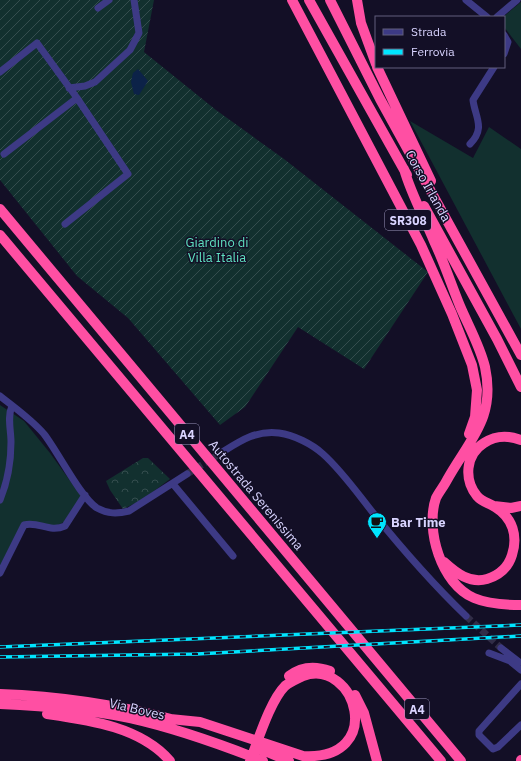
<svg xmlns="http://www.w3.org/2000/svg" width="521" height="761" font-family="'IBM Plex Sans',sans-serif">
  <style>
    .grass { fill: #12302f }
    .forest { fill: url(#forest-crowns) }
    .garden { fill: url(#garden-furrows) }
    .water { fill: #0c2248 }
    .lines { fill: none; stroke-linecap: round; stroke-linejoin: round }
    .minor-tunnel { stroke: #312d47; stroke-width: 7; stroke-dasharray: 7 3.5; stroke-linecap: butt }
    .minor { stroke: #3d3a85; stroke-width: 7 }
    .highway { stroke: #ff4fa3; stroke-width: 10 }
    .rail-casing { stroke: #00e5ff; stroke-width: 3.5 }
    .rail { stroke: #130f26; stroke-width: 2; stroke-dasharray: 6; stroke-linecap: butt }
    .labels { text-anchor: middle; dominant-baseline: central; stroke-width: 3; stroke-linejoin: round; paint-order: stroke }
    .shield { fill: #130f26; stroke: #9e99be; stroke-width: 1 }
    .shield-label { font-size: 12px; font-weight: bold; fill: #d9d4ff }
    .street-label { font-size: 13px; fill: #d9d4ff; stroke: #130f26 }
    .park-label { font-size: 13px; fill: #5fe0c0; stroke: #130f26 }
    .poi-label { font-size: 13px; font-weight: bold; fill: #d9d4ff; stroke: #130f26; text-anchor: start }
  </style>
  <defs>
    <pattern id="forest-crowns" width="20" height="18" patternUnits="userSpaceOnUse"><rect width="20" height="18" fill="#12302f"/><path d="M2 6a3 3 0 1 1 6 0M12 15a3 3 0 1 1 6 0" fill="none" stroke="#344d4e"/></pattern>
    <pattern id="garden-furrows" width="10" height="10" patternUnits="userSpaceOnUse"><rect width="10" height="10" fill="#12302f"/><path d="M-1 1l2-2M0 10L10 0M9 11l2-2" fill="none" stroke="#344d4e"/></pattern>
  </defs>
  <rect width="100%" height="100%" fill="#130f26"/>
  <path class="grass" d="M521 2V49L504 27 503 17Z
    M410 121 473 158 489 127 521 149V329Z
    M0 405 24 421 50 453 81 496 64 522 53 527 30 522 0 568Z"/>
  <path class="forest" d="M143 458H148L170 479 142 500 123 509 110 490 106 481Z"/>
  <path class="garden" d="M0 0H154L144 52 216 110 284 159 428 272 364 369 298 327 245 407 220 425 128 318 77 276 0 180Z"/>
  <path class="water" d="M138 69 148 81 139 95 134 94 131 82 133 73Z"/>
  <g class="lines">
    <path class="minor-tunnel" d="M187 474 221 453
      M466 616 501 648"/>
    <path class="minor" d="M466 0 487 17
      M98 8 109 0
      M497 17 517 0
      M504 35 508 42 504 54
      M0 72 37 43 77 98 128 174 65 224
      M69 88 85 86 95 82 130 50 139 33 134 0
      M470 144C486 128 475 117 473 100L494 67
      M4 154 77 98
      M0 396C15 408 31 419 44 434 58 452 81 498 97 508 108 514 117 514 129 511L187 474
      M221 453C240 441 256 430 279 433 294 435 312 444 323 454 342 471 358 494 374 514 403 550 433 584 466 616
      M173 484 233 556
      M0 500C7 483 11 462 11 442 11 430 7 417 12 406
      M0 573 24 525C39 521 49 533 65 526L85 495
      M501 648 519 662
      M489 653 510 661 521 670
      M521 684 479 731V735L493 749 498 747 521 725"/>
    <path class="highway" d="M292 0 421 245 452 314 472 365 477 390 475 417 469 434
      M309 0 407 175
      M330 0 380 99 521 355
      M357 0 361 23 376 64
      M377 67 431 181
      M404 169C411 194 424 217 434 241 444 262 451 284 460 306 468 325 480 346 485 367 496 418 470 439 447 480 444 486 439 492 436 498 425 529 441 584 474 598 488 604 505 605 521 605
      M424 206 497 339 521 387
      M0 209 461 761
      M0 235 441 761
      M494 506 511 508 521 506
      M444 562C456 573 470 584 487 579 500 575 508 568 512 555 518 536 513 518 495 507 489 503 482 502 477 496 464 480 465 455 484 443 496 435 508 435 521 440
      M289 676C302 666 316 666 330 671
      M0 694C59 696 118 705 175 720
      M355 695 364 713 377 761
      M0 704C43 706 87 709 130 718 175 728 220 744 263 761
      M47 714C89 720 141 727 170 761
      M170 719 200 722 303 756C387 761 356 657 303 676 297 679 290 682 285 686 270 701 258 741 250 761
      M260 749 289 761
      M521 761V760"/>
    <g class="rail-casing">
      <path id="rail" d="M0 647 521 625
        M0 657 197 654 521 636"/>
    </g>
    <use href="#rail" class="rail"/>
  </g>
  <defs>
    <g id="cafe-pin" transform="scale(1)"><path d="M0 17L-7.5 6A9.5 9.5 0 1 1 7.5 6Z" fill="#00e5ff" stroke="#130f26"/><path d="M-5.5-4.5H6V0H3Q3 3.5 0 3.5H-2.5Q-5.5 3.5-5.5 0ZM3-3.2v2h1.7v-2ZM-6 4.5H4V6H-6Z" fill="#111"/></g>
  </defs>
  <g fill-rule="evenodd">
    <use href="#cafe-pin" x="377" y="522"/>
  </g>
  <g class="labels">
    <g class="shield">
      <rect x="385" y="210" width="46" height="20" rx="3"/>
      <rect x="175" y="424" width="24" height="20" rx="3"/>
      <rect x="405" y="699" width="24" height="20" rx="3"/>
    </g>
    <g class="shield-label">
      <text x="408" y="220">SR308</text>
      <text x="187" y="434">A4</text>
      <text x="417" y="709">A4</text>
    </g>
    <g class="street-label">
      <text transform="translate(428 186) rotate(61)">Corso Irlanda</text>
      <text transform="translate(256 495) rotate(50)">Autostrada Serenissima</text>
      <text transform="translate(137 709) rotate(13)">Via Boves</text>
    </g>
    <g class="park-label">
      <text x="217" y="242">Giardino di<tspan x="217" dy="15">Villa Italia</tspan></text>
    </g>
    <g class="poi-label">
      <text x="391" y="522">Bar Time</text>
    </g>
  </g>
  <rect x="375" y="16" width="130" height="52" fill="#130f26" stroke="#625e7d"/>
  <rect x="383" y="29" width="20" height="6" fill="#3d3a85" stroke="#625e7d"/>
  <text x="411" y="36" font-size="12" fill="#d9d4ff">Strada</text>
  <rect x="383" y="49" width="20" height="6" fill="#00e5ff" stroke="#625e7d"/>
  <text x="411" y="56" font-size="12" fill="#d9d4ff">Ferrovia</text>
</svg>
